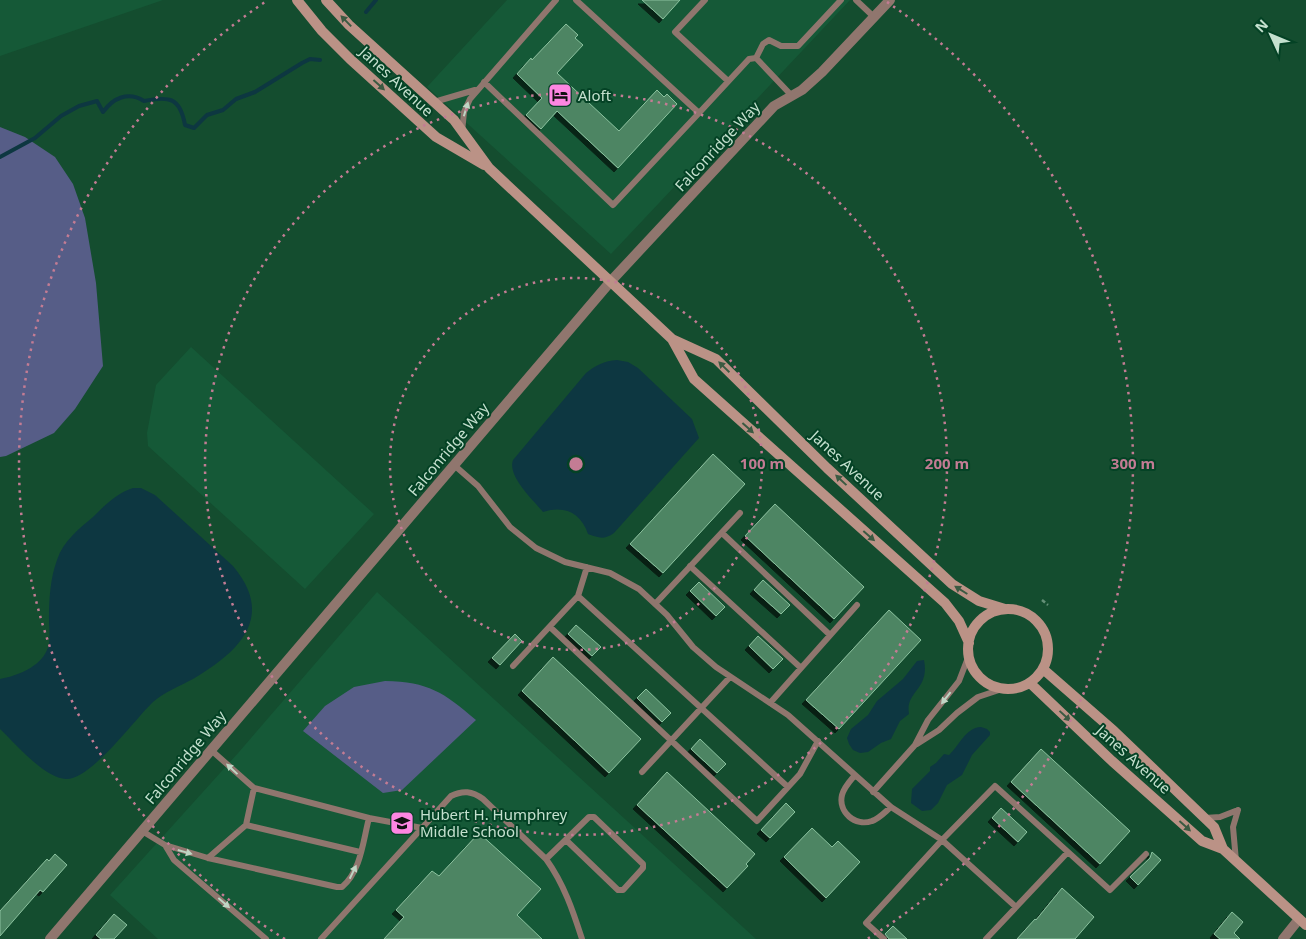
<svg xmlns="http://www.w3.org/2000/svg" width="1306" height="939" font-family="'Noto Sans',sans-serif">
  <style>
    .built { fill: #155937 }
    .green { fill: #565d87 }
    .water { fill: #0d3741 }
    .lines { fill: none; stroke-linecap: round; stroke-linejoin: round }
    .stream { stroke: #0d3741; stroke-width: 4 }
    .building { fill: #4e8564; stroke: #8ac29e; filter: url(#shadow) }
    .path { stroke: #659078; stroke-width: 2.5; stroke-dasharray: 4 2.5; stroke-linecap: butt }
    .lane { stroke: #90766e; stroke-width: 6 }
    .street { stroke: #90766e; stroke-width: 10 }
    .secondary { stroke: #bb9286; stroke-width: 10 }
    .oneway { fill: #3b5a42 }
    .oneway2 { fill: #bfd5c4 }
    .ring { fill: none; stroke: #c37c94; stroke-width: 2.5; stroke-dasharray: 2.5 5 }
    .labels { text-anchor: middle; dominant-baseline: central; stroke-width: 4; stroke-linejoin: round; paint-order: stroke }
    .street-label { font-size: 15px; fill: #c4e0ce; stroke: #044225 }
    .poi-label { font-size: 15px; fill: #c4e0ce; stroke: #044225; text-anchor: start }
    .centre { fill: #c37c94; stroke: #044225; stroke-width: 2.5 }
    .ring-label { font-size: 15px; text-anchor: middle; font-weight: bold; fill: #c37c94; stroke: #044225; stroke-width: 4; stroke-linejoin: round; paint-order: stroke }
  </style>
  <defs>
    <filter id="shadow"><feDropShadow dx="-4" dy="4" stdDeviation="0" flood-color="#0009"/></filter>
  </defs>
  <rect width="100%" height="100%" fill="#144d2f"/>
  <path class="built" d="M0 0H163L0 56Z
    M507 0H850L611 254 427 87Z
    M191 347 374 514 305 589 148 446 147 433 156 385Z
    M377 592 756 939H158L110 895 239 752Z"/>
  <path class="green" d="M0 127 25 137 55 157 73 184 85 218 96 283 103 366 75 409 54 433 6 456 0 457Z
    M385 681C429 682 443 692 476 720L402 790 383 793 303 731 325 706 354 687Z"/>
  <path class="water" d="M617 360 628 362 638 368 692 419 699 438 614 533C604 540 599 538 588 534 581 513 565 505 543 512 533 500 507 476 513 460L586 373C596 365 604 361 617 360Z
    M133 488H141L155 495 233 566C276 617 239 652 193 679 180 686 164 692 153 702 135 719 91 780 66 779 44 778 16 744 0 729V679C17 676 40 667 47 650 51 642 49 629 49 620 49 600 50 579 57 560 63 541 79 529 93 517 105 505 117 493 133 488Z
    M924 660C930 690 905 691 909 714L900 721 891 739 881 743 868 752 860 753 853 750 849 744 847 738 851 729 868 715 877 701 903 679 917 661Z
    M981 727 987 729 990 732V735L972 755 962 775 947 785 938 803 931 810 922 811 911 803 912 789 930 771V767L936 763 944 754 949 755C960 745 965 728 981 727Z"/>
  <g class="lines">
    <path class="stream" d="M366 12 376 0
      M0 157 35 138 61 116 79 106 97 101 103 112C113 98 128 91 144 101 169 96 180 97 185 125L194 128 207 115 223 110 236 99 255 92 302 63 310 59 320 60"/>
  </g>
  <path class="building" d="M642 0H680L663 19Z
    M566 24 578 35 575 38 583 45 557 73 619 131 657 90 664 97 667 94 677 104 618 168 557 111 541 129 526 115 542 98 517 74 531 58 532 60Z
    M713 454 745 484 663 573 630 544Z
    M775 504 864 587 834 619 745 536Z
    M763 580 790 605 781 614 754 590Z
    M699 582 725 607 716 616 690 591Z
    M889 610 921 640 839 729 806 700Z
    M576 625 601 647 592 656 568 634Z
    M515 634 522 641 500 665 492 658Z
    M758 636 783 659 773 669 749 646Z
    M553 657 641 739 609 773 522 691Z
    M646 689 671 713 662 722 637 698Z
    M700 739 726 764 717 773 691 749Z
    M1041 749 1130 831 1100 864 1011 782Z
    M667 772 755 854 746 864 748 866 727 888 637 805Z
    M786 803 795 812 770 838 761 830Z
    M1001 808 1027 832 1018 842 992 818Z
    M812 828 832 847 838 841 860 862 826 898 784 857Z
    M479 833 541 889 517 915 542 939H384L404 917 396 910 432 871 439 876Z
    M1152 852 1161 860 1138 885 1130 877 1150 858Z
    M55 854 67 865 43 892 40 890 0 936V911L47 859 49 861Z
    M1062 888 1094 917 1075 939H1017L1035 919 1036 920Z
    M1232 912 1243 922 1234 933 1240 939H1220L1214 934Z
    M114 914 127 925 114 939H101L96 935Z
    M893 926 907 939H889L885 934Z"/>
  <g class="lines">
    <path class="path" d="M1042 600 1048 605"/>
    <path class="lane" d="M576 0 699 113 749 59 756 58 792 96
      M705 0 675 32 728 81
      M856 0 874 17
      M756 58 763 44 769 40 781 46H798L841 0
      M484 82 613 205 699 113
      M434 102 475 90
      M462 132 464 112 470 99 556 0
      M454 465 478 486 510 527 536 548 565 562 610 573 639 589 667 615 693 647 716 667 788 715 891 807 942 840 1016 907
      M722 533 830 635
      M690 566 801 668
      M578 596 788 787
      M655 604 740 513
      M550 627 757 821 800 774 818 741
      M513 666 578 596 587 567
      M770 703 857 605
      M917 744 939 730 957 713 978 697 1002 689
      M211 750 254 788 369 818 422 828 451 796C463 790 472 791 483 799L546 859 589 817H594L643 864V868L623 890H618L566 840
      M642 772 730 677
      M855 775C850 781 844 787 842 795 838 812 855 827 872 821 879 819 885 812 891 807
      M873 792 915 745 928 720 959 681 969 655
      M1205 818 1220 817 1238 810
      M246 825 360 852
      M142 831 165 845 208 858 337 887H342C361 871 363 841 369 818
      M165 845 174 860 266 939
      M208 858 246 825 254 788
      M546 859C564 884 573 911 582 939
      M1236 861 1233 827 1238 810
      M321 939 422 828
      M884 939 866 923 942 840 995 786 1110 890 1146 854
      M986 939 1068 852"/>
    <path class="street" d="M50 939 611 281 774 106 802 90 822 72 890 0
      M1283 939 1299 919"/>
    <path class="secondary" d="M297 0 322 31 350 59 436 137 484 165
      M326 0 349 25 454 120 489 168 672 339 716 359 827 468 952 584 979 601 1005 609
      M672 339 694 379 945 603 959 621 969 643
      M968 649a40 40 0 1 1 80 0a40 40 0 1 1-80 0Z
      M1043 669 1114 731 1214 827 1223 849
      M1030 683 1112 761 1202 841 1223 849 1306 925"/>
  </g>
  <defs><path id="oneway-solid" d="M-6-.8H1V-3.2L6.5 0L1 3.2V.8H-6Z" transform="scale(1.25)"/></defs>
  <g class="oneway">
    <use href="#oneway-solid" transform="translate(346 21) rotate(-134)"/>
    <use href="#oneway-solid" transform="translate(379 85) rotate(42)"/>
    <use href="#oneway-solid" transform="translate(724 367) rotate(-136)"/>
    <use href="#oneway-solid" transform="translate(748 428) rotate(42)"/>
    <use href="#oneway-solid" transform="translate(841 480) rotate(-137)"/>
    <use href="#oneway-solid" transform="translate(869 536) rotate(41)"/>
    <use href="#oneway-solid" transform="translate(961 590) rotate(-148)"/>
    <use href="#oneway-solid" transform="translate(1065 716) rotate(43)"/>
    <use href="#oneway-solid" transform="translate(1185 826) rotate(42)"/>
  </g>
  <g class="oneway2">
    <use href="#oneway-solid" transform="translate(466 109) rotate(-73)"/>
    <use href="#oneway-solid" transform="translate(946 698) rotate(128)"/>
    <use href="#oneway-solid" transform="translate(232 769) rotate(-137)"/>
    <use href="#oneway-solid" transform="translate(185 852) rotate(16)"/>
    <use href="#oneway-solid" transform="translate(353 872) rotate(-64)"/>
    <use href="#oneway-solid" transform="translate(224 903) rotate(41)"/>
  </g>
  <g class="ring">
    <circle cx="576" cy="464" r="186"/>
    <circle cx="576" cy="464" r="371"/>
    <path d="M285 939A557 557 0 0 1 265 2M887 2A557 557 0 0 1 867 939"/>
  </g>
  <defs>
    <g id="hotel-square" transform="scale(1.25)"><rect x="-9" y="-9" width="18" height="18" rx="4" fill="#fd86e2" stroke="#044225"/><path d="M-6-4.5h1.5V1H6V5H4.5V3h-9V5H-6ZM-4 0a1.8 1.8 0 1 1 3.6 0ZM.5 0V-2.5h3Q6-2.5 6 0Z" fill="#111"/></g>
    <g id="school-square" transform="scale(1.25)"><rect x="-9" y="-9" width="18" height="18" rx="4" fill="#fd86e2" stroke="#044225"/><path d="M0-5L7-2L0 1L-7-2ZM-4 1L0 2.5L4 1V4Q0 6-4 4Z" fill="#111"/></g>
  </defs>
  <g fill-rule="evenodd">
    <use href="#hotel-square" x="560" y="95"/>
    <use href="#school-square" x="402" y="823"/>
  </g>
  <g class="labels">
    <g class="street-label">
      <text transform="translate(397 81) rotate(43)">Janes Avenue</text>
      <text transform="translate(717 146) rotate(-47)">Falconridge Way</text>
      <text transform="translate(448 449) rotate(-50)">Falconridge Way</text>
      <text transform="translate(848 465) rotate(43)">Janes Avenue</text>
      <text transform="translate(185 757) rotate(-50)">Falconridge Way</text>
      <text transform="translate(1134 759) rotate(42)">Janes Avenue</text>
    </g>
    <g class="poi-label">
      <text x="578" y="95">Aloft</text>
      <text x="420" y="814">Hubert H. Humphrey<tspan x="420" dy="17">Middle School</tspan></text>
    </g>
  </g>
  <circle cx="576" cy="464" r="8" class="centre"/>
  <g class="ring-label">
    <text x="762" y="469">100 m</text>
    <text x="947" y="469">200 m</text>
    <text x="1133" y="469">300 m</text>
  </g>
  <g transform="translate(1271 35) rotate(314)" stroke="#044225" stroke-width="4" paint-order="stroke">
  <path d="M0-4L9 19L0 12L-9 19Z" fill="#c4e0ce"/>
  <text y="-8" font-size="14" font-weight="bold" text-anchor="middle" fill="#c4e0ce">N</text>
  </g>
</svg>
